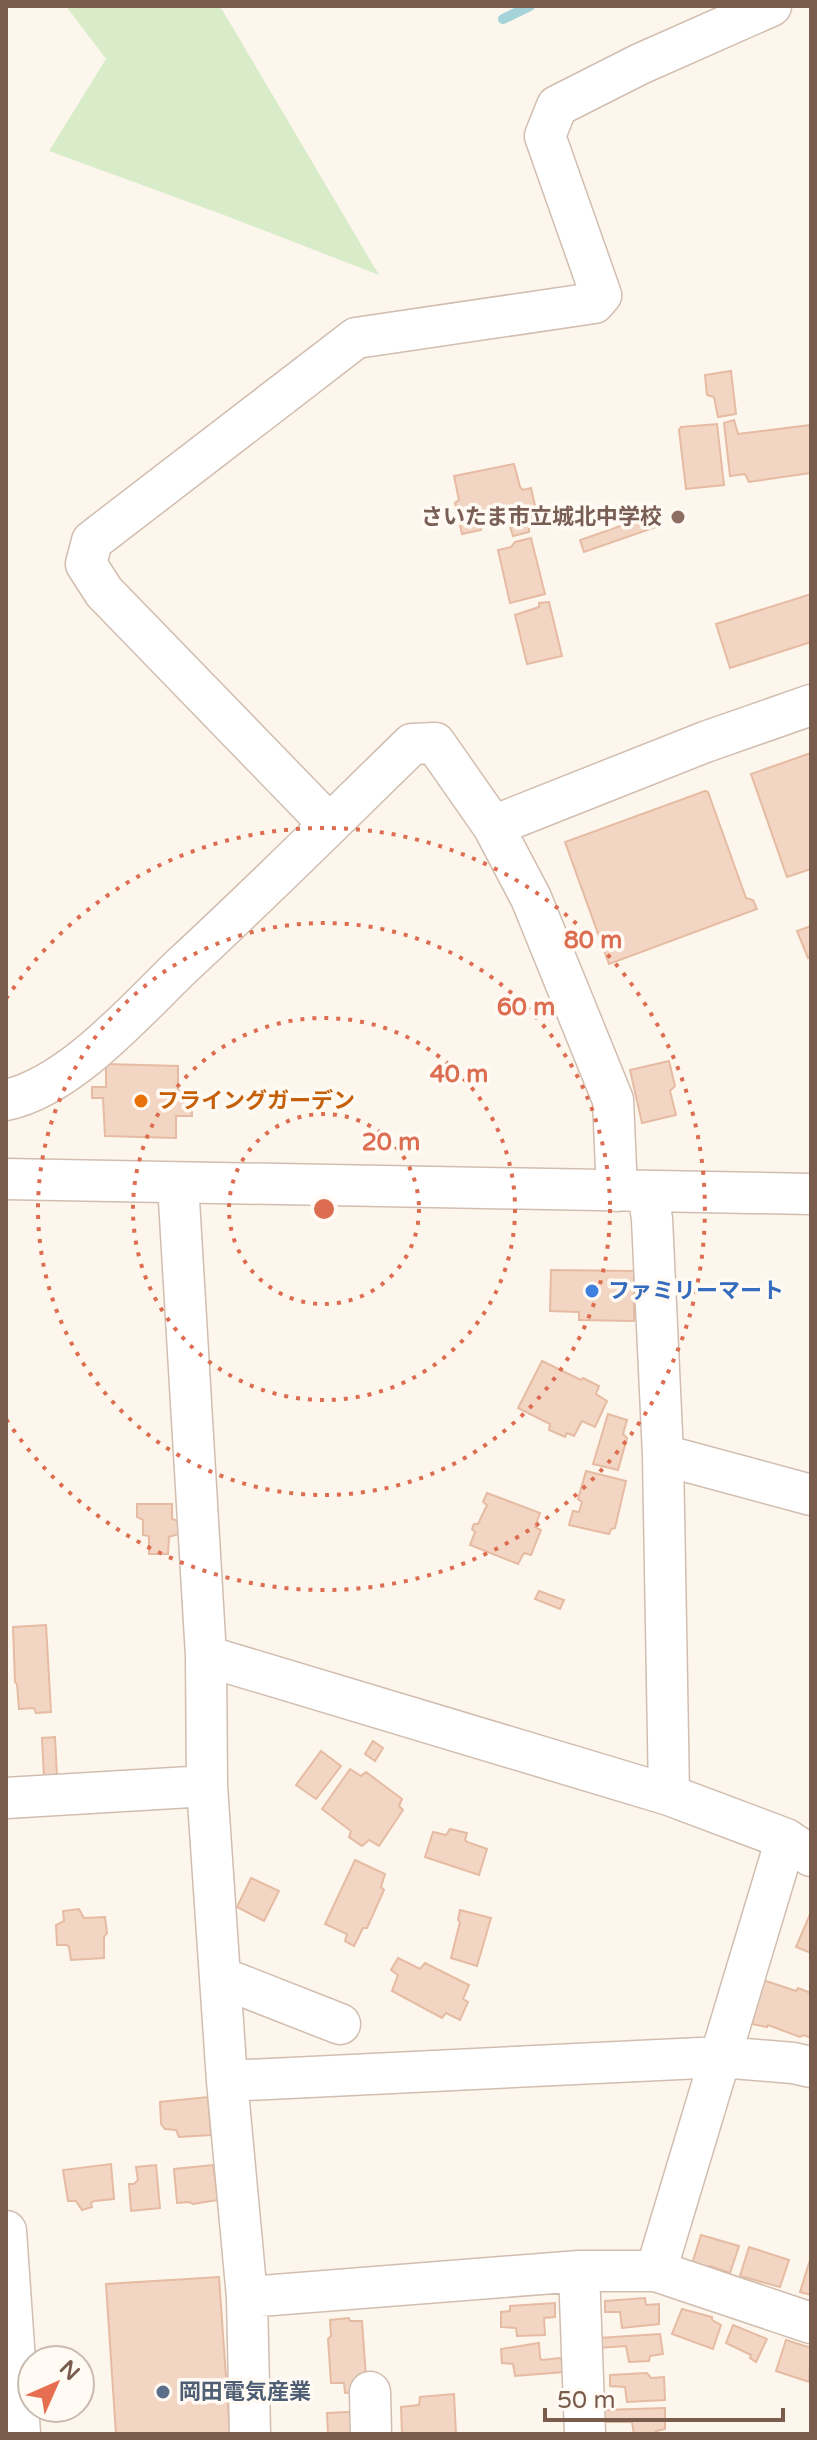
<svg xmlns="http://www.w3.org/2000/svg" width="817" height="2440" font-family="'Varela Round','Noto Sans JP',sans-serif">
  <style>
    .green { fill: #d8ecc9 }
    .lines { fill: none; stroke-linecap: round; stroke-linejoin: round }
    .stream { stroke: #a5d3da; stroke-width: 10 }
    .building { fill: #f3d5c3; stroke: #e6bba3; stroke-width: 2 }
    .minor-casing { stroke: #d1beb0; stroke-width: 43 }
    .minor { stroke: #fff; stroke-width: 40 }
    .ring { fill: none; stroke: #dc6d51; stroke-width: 4; stroke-dasharray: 4 8 }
    .education-dot { fill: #8d6e63; stroke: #fffaf3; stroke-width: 3 }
    .food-dot { fill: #e8710a; stroke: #fffaf3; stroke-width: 3 }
    .shop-dot { fill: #3f7fe0; stroke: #fffaf3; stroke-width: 3 }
    .service-dot { fill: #5c6f8a; stroke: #fffaf3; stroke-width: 3 }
    .labels { text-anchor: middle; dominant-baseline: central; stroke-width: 7; stroke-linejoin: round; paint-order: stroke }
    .education-label { font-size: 22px; font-weight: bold; fill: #785e54; stroke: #fffaf3; text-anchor: end }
    .food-label { font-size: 22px; font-weight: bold; fill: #c56008; stroke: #fffaf3; text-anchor: start }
    .shop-label { font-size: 22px; font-weight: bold; fill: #366cbe; stroke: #fffaf3; text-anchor: start }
    .service-label { font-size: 22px; font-weight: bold; fill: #4e5e75; stroke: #fffaf3; text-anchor: start }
    .centre { fill: #dc6d51; stroke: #fffaf3; stroke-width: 4 }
    .ring-label { font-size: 24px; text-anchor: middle; font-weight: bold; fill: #dc6d51; stroke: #fffaf3; stroke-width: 7; stroke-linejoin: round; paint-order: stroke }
  </style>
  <rect width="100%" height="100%" fill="#fdf6ec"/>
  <path class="green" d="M66 6H220L379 275 224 215 49 151 106 59Z"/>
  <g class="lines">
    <path class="stream" d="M503 19 530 6"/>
  </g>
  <path class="building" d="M731 371 736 414 718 417 714 397 707 395 705 375Z
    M734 420 738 434 811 425V473L749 482 745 474 730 476 724 423Z
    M717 424 724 485 686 489 679 430 681 427Z
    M514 464 520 487 523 490 531 488 539 524 529 527V532L513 536 508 520 483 524 481 530 462 534 455 503 459 500 454 476Z
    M655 514 659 526 584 552 580 540Z
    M531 538 545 594 510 603 498 550 511 547 515 542Z
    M811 594V642L730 668 716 624Z
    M549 602 562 656 527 664 515 615 539 607V603Z
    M811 753V869L787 877 751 774Z
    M705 791 708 792 746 898 753 900 757 909 609 964 565 842Z
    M811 926V957L808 958 797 931Z
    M669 1061 675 1086 670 1091 676 1115 642 1123 630 1070Z
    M106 1064 178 1066V1091H192V1116H176V1138L105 1136 103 1098H92V1087H106Z
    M551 1270 634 1271V1321L579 1320V1312L550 1311Z
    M542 1361 581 1380 583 1378 599 1386 596 1394 607 1401 595 1427 582 1421 574 1436 567 1433 565 1437 549 1430 550 1424 518 1408Z
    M608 1414 627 1420 623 1434 627 1438 618 1470 593 1464Z
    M586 1471 626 1481 615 1528 611 1529 609 1534 569 1525 573 1511 579 1512 582 1502 578 1499Z
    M487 1493 540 1513 535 1527 541 1530 531 1555 524 1553 518 1564 470 1545 475 1532 472 1529 474 1524H478L487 1505 483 1502Z
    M137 1504H172V1519L178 1521V1534L169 1537 168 1554H149V1536L143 1535V1520L137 1517Z
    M539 1591 564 1600 560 1609 535 1599Z
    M46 1625 51 1712 36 1713 34 1708 19 1709 17 1684 15 1682 13 1627Z
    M55 1737 57 1776 44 1777 42 1738Z
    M373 1741 383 1748 375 1761 365 1754Z
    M321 1751 341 1766 316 1799 296 1785Z
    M350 1769 361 1776 366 1772 402 1799 399 1806 403 1810 379 1846 369 1840 362 1846 349 1837 351 1831 322 1809Z
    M450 1829 467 1833 465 1840 467 1842 487 1849 479 1875 425 1857 433 1832 446 1835Z
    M355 1860 385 1874 381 1887 384 1890 367 1928H363L354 1946 345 1941 347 1934 325 1924Z
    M251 1878 279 1891 264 1921 237 1907Z
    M79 1909 84 1918 105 1917 107 1933 104 1937V1958L71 1960 69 1947 67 1945H57L56 1925 64 1921 63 1911Z
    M460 1910 491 1918 477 1966 451 1958 460 1922 458 1920Z
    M811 1912V1953L796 1947Z
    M398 1958 420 1969 425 1963 469 1985 463 1999 468 2002 460 2020 446 2013 442 2018 392 1991 398 1975 391 1970Z
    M763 1980 796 1991 798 1988 811 1993V2038L804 2035 800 2037 768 2025 767 2027 752 2024Z
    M208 2097 211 2135 179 2137 176 2130 165 2129 161 2124 160 2102Z
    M111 2164 114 2199 94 2201 91 2203 92 2207 82 2210 76 2201H68L63 2170Z
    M156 2165 160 2208 131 2211 129 2184H134L138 2180 136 2167Z
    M213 2165 218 2200 193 2204 189 2202 177 2203 174 2169Z
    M701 2235 739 2246 730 2273 710 2266 704 2268 692 2264Z
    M749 2247 789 2260 780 2287 740 2276Z
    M809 2263 811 2264V2295L800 2292Z
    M219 2277 230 2434H116L106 2284Z
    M645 2298 646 2305 659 2304V2324L622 2328 620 2312H605V2301Z
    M555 2303V2317L544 2318 545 2335 517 2336 516 2328 501 2327V2312L510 2311V2306Z
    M682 2309 712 2317V2320L721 2325 713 2349 672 2334Z
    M349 2318 350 2321H362L367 2391 345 2393 344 2383H331L328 2339 331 2336 330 2320Z
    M733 2325 767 2339 756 2362 750 2358 751 2355 726 2343Z
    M660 2334 663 2354 650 2356 649 2361 629 2362 626 2346 598 2348V2338Z
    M786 2340 811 2348 809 2382 776 2371Z
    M539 2343 540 2358 542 2360 560 2358 563 2362 564 2372 515 2376 513 2364 502 2363 501 2349Z
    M647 2373 651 2378 664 2377 665 2400 627 2402 625 2387 610 2386V2375Z
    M454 2394 456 2434 402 2433 401 2407 419 2405 420 2397Z
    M665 2408V2429L656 2431 655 2434H634L632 2422H603V2410Z
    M369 2411 370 2434H328L327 2413Z"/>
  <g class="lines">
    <g class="minor-casing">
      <path id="minor" d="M329 824 104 592 86 564 92 541 356 338 594 303 601 295 545 136 557 106 640 64 771 6
        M493 826 705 742 811 705
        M6 1100C71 1086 136 1010 183 965 261 893 336 818 412 744L435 743 493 826 531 898 613 1100 617 1191
        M6 1179 811 1194
        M178 1183 206 1656 207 1786 227 2081 247 2297 250 2434
        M648 1191 652 1219 663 1455 669 1795
        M663 1455 811 1495
        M206 1656 669 1795 786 1839 811 1856
        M6 1798 207 1786
        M220 1977 340 2024
        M227 2081 721 2057 793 2063 811 2067
        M6 2231 20 2434
        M579 2271 585 2434
        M656 2271 786 1839
        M247 2297 579 2271H656L811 2323
        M370 2392 371 2434"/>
    </g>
    <use href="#minor" class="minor"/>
  </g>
  <g class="ring">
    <circle cx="324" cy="1209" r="95"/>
    <circle cx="324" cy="1209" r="191"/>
    <circle cx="324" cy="1209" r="286"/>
    <path d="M6 999A381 381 0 1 1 6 1419"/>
  </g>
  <circle class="education-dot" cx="678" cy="517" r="8"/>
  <circle class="food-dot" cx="141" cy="1101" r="8"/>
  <circle class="shop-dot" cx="592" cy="1291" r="8"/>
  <circle class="service-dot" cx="163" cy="2392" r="8"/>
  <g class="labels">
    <g class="education-label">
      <text x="662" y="517">さいたま市立城北中学校</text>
    </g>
    <g class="food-label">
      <text x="157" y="1101">フライングガーデン</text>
    </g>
    <g class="shop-label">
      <text x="608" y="1291">ファミリーマート</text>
    </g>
    <g class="service-label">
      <text x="179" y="2392">岡田電気産業</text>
    </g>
  </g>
  <circle cx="324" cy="1209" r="12" class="centre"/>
  <g class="ring-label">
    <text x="593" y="948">80 m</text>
    <text x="526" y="1015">60 m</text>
    <text x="459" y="1082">40 m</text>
    <text x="391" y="1150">20 m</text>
  </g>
  <rect width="817" height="2440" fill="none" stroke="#7a5c4d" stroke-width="16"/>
  <g transform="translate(56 2384) rotate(45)"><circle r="38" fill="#fffaf3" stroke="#cabbb1" stroke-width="2"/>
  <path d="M0-6L14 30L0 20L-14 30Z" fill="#e76f51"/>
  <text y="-12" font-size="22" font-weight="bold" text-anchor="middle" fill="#7a5c4d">N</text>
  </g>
  <path d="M545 2408v12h238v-12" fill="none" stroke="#7a5c4d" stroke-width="4"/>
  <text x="557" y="2408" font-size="24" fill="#7a5c4d" stroke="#fffaf3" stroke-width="6" paint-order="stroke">50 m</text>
</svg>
